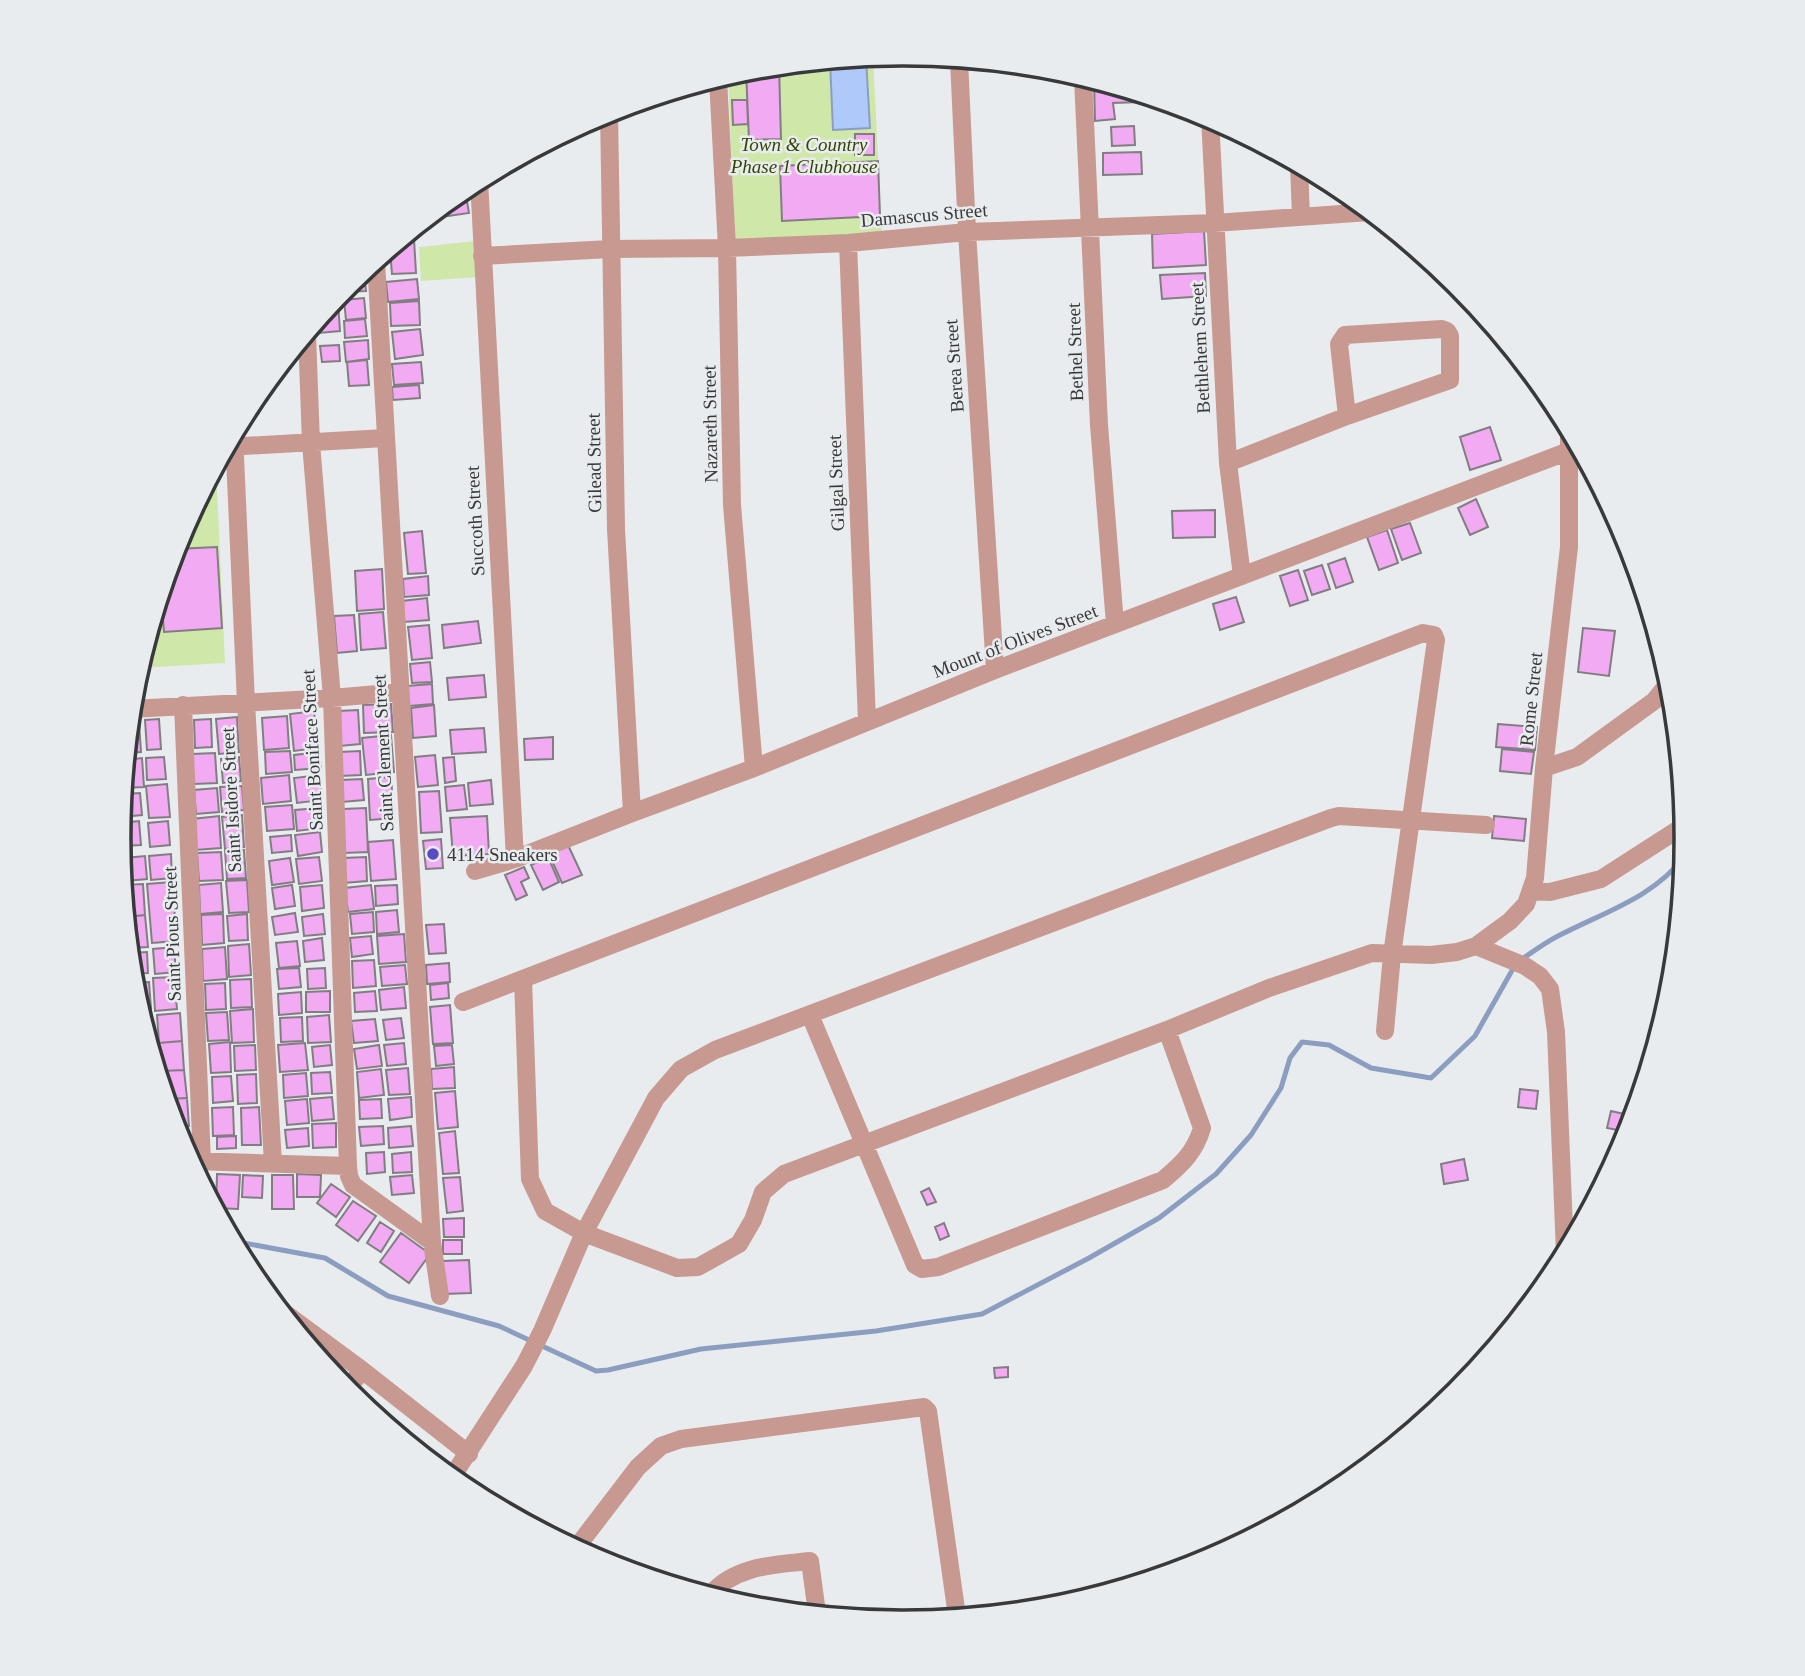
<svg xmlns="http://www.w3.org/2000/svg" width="1805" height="1676" font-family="Georgia,serif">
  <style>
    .green { fill: #d0e7aa }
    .water { fill: #aec9fa; stroke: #8b9ec0; stroke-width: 2 }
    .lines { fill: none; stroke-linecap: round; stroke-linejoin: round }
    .stream { stroke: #8b9ec0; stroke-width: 5 }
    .building { fill: #f2aaf3; stroke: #817e81; stroke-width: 2 }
    .minor { stroke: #c79991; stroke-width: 18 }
    .poi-dot { fill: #574cc4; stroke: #e9ecef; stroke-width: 2.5 }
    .labels { text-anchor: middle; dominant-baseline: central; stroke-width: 5; stroke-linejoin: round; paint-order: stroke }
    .park-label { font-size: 19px; font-style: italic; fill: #334600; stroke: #e9ecef }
    .street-label { font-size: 19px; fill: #38393a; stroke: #e9ecef }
    .poi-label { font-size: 19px; fill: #38393a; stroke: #e9ecef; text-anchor: start }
    .rim { fill: none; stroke: #38393a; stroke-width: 3.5 }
  </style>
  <rect width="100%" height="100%" fill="#e9ecef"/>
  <path class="green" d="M873 57 882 234 735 239 728 76 750 69Z
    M476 241 478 277 421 281 419 247Z
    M216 467 225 663 139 668 179 538Z"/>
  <path class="water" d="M866 58 870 128 833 130 830 61Z"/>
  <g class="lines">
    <path class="stream" d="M1522 959C1534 951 1546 942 1558 936 1604 912 1653 898 1685 856
      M233 1241 325 1258 388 1296 499 1326 596 1371 608 1370 701 1349 876 1331 982 1314 1089 1258 1159 1218 1216 1174 1251 1135 1281 1088 1290 1058 1302 1042 1329 1045 1371 1068 1431 1078 1475 1036 1514 967"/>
  </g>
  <path class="building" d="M779 66 781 139 749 140 746 70Z
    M1094 81 1141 95V102L1113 103 1115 119 1095 121Z
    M732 100H747L748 124 733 125Z
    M1134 126 1135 145 1112 146 1111 127Z
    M855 134H874V155H855Z
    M1141 152 1142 174 1103 175V153Z
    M878 161 880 216 782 221 780 166Z
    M462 190H465L469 213 428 219Z
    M1204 231 1206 265 1153 268 1152 234Z
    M414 239 416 273 392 274 390 250 402 240Z
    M364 271 366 291 341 292 349 284Z
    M1205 273 1206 296 1162 299 1160 275Z
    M417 279 419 299 388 302 386 282Z
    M364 298 366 318 346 320 344 300Z
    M419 301 420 325 391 326 390 303Z
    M338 302 340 331 319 333 318 321 333 303Z
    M365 319 367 336 345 338 344 321Z
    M420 329 423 355 395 359 392 332Z
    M368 340 369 359 346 362 344 342Z
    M339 345 340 361 322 362 320 346Z
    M367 360 369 385 349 386 347 362Z
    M421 362 423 383 394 385 392 364Z
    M419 385 420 398 393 400 392 387Z
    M1490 427 1501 460 1470 470 1460 437Z
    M1476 499 1488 527 1470 535 1458 508Z
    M1215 510V537L1173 538 1172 511Z
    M1410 523 1421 553 1402 560 1391 529Z
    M1387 530 1398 563 1379 570 1367 537Z
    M422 531 426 573 408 574 404 533Z
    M217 547 222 628 164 632 161 594 175 549Z
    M1345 558 1353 582 1336 588 1328 564Z
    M1322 565 1330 589 1312 595 1304 571Z
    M382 569 384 609 357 611 355 571Z
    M1298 570 1308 600 1290 606 1280 576Z
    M428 576 429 595 404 597 403 579Z
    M1236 597 1244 622 1220 630 1213 604Z
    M427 598 429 620 404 622 402 601Z
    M383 612 386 648 361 650 359 614Z
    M354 615 357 651 337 653 334 616Z
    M478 621 481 643 444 648 442 625Z
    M429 625 432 658 412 660 408 627Z
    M1583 628 1615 631 1609 676 1578 672Z
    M430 662 432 682 412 683 410 664Z
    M484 675 486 697 449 700 447 678Z
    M432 684 433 704 409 706 407 686Z
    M391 704 393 732 364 733 363 705Z
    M434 705 436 736 413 738 411 708Z
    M358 710 360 744 340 746 338 711Z
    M314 711 318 748 294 751 290 714Z
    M287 716 289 748 264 750 262 718Z
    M237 717 239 752 219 754 216 719Z
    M159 719 161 749 147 750 145 720Z
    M211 719 212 747 195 748 194 720Z
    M139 722 141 752 127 753 130 723Z
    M1498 724 1537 727 1535 750 1496 747Z
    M484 728 486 752 452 754 450 730Z
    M391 735 394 772 366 775 362 738Z
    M553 737V759L525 760 524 739Z
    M1502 749 1534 752 1531 774 1500 771Z
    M290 751 292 772 266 774 265 752Z
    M360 751 361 775 340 776 339 752Z
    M319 752 321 768 295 770 294 755Z
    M215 753 217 783 194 784 192 754Z
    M435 755 438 785 418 787 415 757Z
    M164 757 166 779 147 780 146 758Z
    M239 757 241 781 223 783 221 759Z
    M454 757 456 781 445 783 443 758Z
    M142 758 144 787 124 788 126 760Z
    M289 775 291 801 263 804 261 778Z
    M319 775 322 800 297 803 294 778Z
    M391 777 394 818 370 820 368 779Z
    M362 779 364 800 342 802 341 780Z
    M491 780 493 804 470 806 468 783Z
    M167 784 170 817 149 818 146 786Z
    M464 785 467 809 447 811 445 787Z
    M242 786 244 810 222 812 220 787Z
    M217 788 219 812 196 814 194 790Z
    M439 791 442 832 421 833 419 792Z
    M140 793 142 815 122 817 123 794Z
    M292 805 294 829 267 831 265 807Z
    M318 808 321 828 297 831 295 810Z
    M366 808 368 852 344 853 343 809Z
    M242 815 244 847 225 849 222 817Z
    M219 816 221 848 195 850 192 819Z
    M487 816 489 854 453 856 450 818Z
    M1494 816 1526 819 1524 841 1492 838Z
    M139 821 141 845 122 846 120 823Z
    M168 821 170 845 150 847 148 823Z
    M320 832 322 852 298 856 295 835Z
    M291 835 292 851 272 853 270 837Z
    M441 839 443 868 426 869 423 841Z
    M393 840 396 879 371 881 368 842Z
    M568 845 582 875 562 883 549 854Z
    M244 850 246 878 227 879 225 851Z
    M221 852 223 880 199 881 197 853Z
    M171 854 172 878 151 880 149 856Z
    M145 856 147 879 126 881 125 858Z
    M319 857 322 881 299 884 296 859Z
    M366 857 367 881 344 883 343 858Z
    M548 857 559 882 543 890 531 865Z
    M290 858 294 882 272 885 269 861Z
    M524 867 529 878 521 882 527 895 516 900 505 875Z
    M247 880 249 912 229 913 226 881Z
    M172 882 177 941 152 943 147 884Z
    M221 883 223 912 200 914 199 885Z
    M143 884 145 915 126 917 123 885Z
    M292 885 295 906 275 909 272 888Z
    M322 885 324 908 302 911 300 887Z
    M371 885 374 909 348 912 345 888Z
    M397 885 398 904 376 906 375 886Z
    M397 910 399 932 377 934 376 912Z
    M373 912 374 932 352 934 350 914Z
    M295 913 298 932 275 935 272 917Z
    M223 914 224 943 202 945 201 915Z
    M247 914 248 940 229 941 227 916Z
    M323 914 325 934 304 936 302 917Z
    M145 915 148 947 130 948 126 917Z
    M444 924 446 953 429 954 426 925Z
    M404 934 406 962 379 964 377 936Z
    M371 936 373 954 352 957 350 938Z
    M322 938 324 960 305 962 303 941Z
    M297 941 300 966 279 968 276 943Z
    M249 944 251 975 229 977 228 946Z
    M174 947 176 972 155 974 153 949Z
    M225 947 227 979 203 981 202 949Z
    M147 952 148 973 132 974 130 953Z
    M374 960 376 986 353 988 352 961Z
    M449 963 450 982 427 984 426 965Z
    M405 965 407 984 382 986 380 967Z
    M299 968 301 987 279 989 277 969Z
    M325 968 326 988 308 989 307 969Z
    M174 977 177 1009 155 1011 153 978Z
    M251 979 252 1007 231 1008 230 980Z
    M149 982 151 1008H139L133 983Z
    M225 983 226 1009 206 1010 205 984Z
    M448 983 449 998 431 1000 430 985Z
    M404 987 406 1008 381 1010 379 990Z
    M330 991V1012H306V992Z
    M375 991 377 1011 355 1012 354 993Z
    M301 992 302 1013 279 1015 278 994Z
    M450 1005 453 1043 433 1044 430 1007Z
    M253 1009 254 1042 232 1043 230 1011Z
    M227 1012 229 1040 208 1041 206 1013Z
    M180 1013 182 1041 159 1043 157 1015Z
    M151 1014 154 1044H150L141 1015Z
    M329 1015 331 1042 308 1043 307 1017Z
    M302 1017 303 1041 281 1042 280 1018Z
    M401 1018 404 1038 386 1040 383 1020Z
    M375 1019 378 1041 354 1043 351 1021Z
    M182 1041 184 1070 161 1071 159 1043Z
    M230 1042 231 1072 211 1073 209 1044Z
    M305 1043 308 1070 280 1072 278 1045Z
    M404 1043 406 1064 387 1066 384 1045Z
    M255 1045 256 1070 235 1071 234 1046Z
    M330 1045 332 1065 314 1067 312 1047Z
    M379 1045 382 1066 357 1069 354 1049Z
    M452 1045 454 1064 436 1066 434 1046Z
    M454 1067 455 1088 432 1089 431 1069Z
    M408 1068 410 1094 389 1095 386 1070Z
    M381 1069 384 1095 359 1098 357 1072Z
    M184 1070 187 1098 167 1099 161 1071Z
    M330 1072 332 1093 312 1094 311 1073Z
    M306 1073 308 1096 284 1098 283 1075Z
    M256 1074 257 1103 238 1104 237 1075Z
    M231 1076 233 1101 213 1103 212 1077Z
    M1520 1089 1538 1091 1536 1109 1518 1107Z
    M455 1091 458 1127 438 1129 435 1093Z
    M332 1097 334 1119 312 1121 310 1099Z
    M411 1097 412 1117 390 1120 388 1099Z
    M187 1098 189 1126 175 1127 167 1099Z
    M307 1099 309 1123 287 1125 285 1101Z
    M381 1099 382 1118 360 1119 359 1100Z
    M233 1107 234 1135 213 1136 212 1108Z
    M259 1107 261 1145H242L241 1108Z
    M1611 1111 1633 1116 1628 1132 1607 1128Z
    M336 1123V1147L313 1148 312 1124Z
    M383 1126 384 1144 361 1146 359 1127Z
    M411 1126 413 1146 389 1148 388 1128Z
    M188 1128 189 1143 181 1144 176 1129Z
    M308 1128 309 1146 287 1148 285 1130Z
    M455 1131 459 1173 443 1174 439 1133Z
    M236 1136V1148L217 1149V1137Z
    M384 1152 385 1172 367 1174 366 1153Z
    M411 1152 412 1172 393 1173 392 1154Z
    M1464 1159 1468 1180 1444 1184 1441 1164Z
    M217 1174 240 1175 238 1209 216 1208Z
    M297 1174 321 1175 320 1197H297Z
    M243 1175 263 1176 262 1198 242 1197Z
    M272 1175H293L294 1209H272Z
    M412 1175 414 1193 392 1195 390 1177Z
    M460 1177 463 1211 447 1213 443 1178Z
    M331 1184 350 1197 336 1217 317 1203Z
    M929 1188 936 1202 927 1205 921 1192Z
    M353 1201 376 1216 358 1241 336 1225Z
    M464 1218V1237H444L443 1219Z
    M380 1222 394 1231 381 1252 367 1243Z
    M944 1223 949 1236 940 1240 935 1227Z
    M401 1233 430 1254 409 1283 380 1262Z
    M443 1240H462V1254H443Z
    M469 1260 471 1293 444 1294 442 1261Z
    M1008 1367V1377L995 1378 994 1368Z"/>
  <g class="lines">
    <path class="minor" d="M959 60 967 232 995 670
      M1083 78 1099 425 1115 624
      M718 79 727 248 732 505 754 768
      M609 112 616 529 632 813
      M1210 118 1228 463 1242 576
      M1299 165 1301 217
      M479 180 515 859
      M848 243 867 721
      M482 256 610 249 727 248 848 243 967 232 1214 223 1370 212
      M376 261 432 1242
      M307 334 311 443 332 698 348 1166
      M234 434 246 703 273 1163
      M227 447 385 438
      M1228 463 1347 416 1450 380V336L1447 331 1442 329 1345 335 1339 344 1347 416
      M183 705 202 1162
      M131 709 332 698 400 692
      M1544 768 1577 757 1654 701 1670 681
      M475 871 515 859 632 813 754 768 995 670 1569 451
      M1532 891 1550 892 1601 879 1685 825
      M1476 946 1510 921 1526 904 1535 878 1544 768 1569 547V431
      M523 979 530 1179 545 1211 584 1233 677 1268 698 1267 739 1244 753 1220 763 1192 784 1174 1167 1030 1269 988 1372 953 1431 955 1457 952 1476 946 1525 966 1540 976 1550 989 1556 1032 1565 1253
      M463 1002 1423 633 1434 635 1436 640 1392 955 1385 1031
      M810 1015 915 1265 922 1269 938 1267 1163 1180C1182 1164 1195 1152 1202 1128L1167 1030
      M191 1161 348 1166 349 1176 353 1185 432 1242 440 1296
      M282 1311 362 1370 469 1454
      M347 1390 362 1370
      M452 1477 524 1366 542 1331 584 1233 656 1098 681 1069 715 1050 1331 818 1339 816 1486 825
      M576 1548 638 1467 661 1446 681 1439 924 1407 928 1411 957 1616
      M710 1595C735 1565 775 1565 810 1561L817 1613"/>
  </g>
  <circle class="poi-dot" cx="433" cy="854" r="7"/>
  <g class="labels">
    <g class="park-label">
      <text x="804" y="144">Town &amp; Country<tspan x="804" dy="22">Phase 1 Clubhouse</tspan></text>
    </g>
    <g class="street-label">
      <text transform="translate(924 215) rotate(-5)">Damascus Street</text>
      <text transform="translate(1200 348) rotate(-93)">Bethlehem Street</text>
      <text transform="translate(1075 352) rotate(-92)">Bethel Street</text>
      <text transform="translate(954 366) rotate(-94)">Berea Street</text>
      <text transform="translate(710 424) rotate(-91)">Nazareth Street</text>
      <text transform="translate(594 463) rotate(-91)">Gilead Street</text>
      <text transform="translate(836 483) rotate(-92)">Gilgal Street</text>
      <text transform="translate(475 521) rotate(-93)">Succoth Street</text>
      <text transform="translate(1015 641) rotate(-21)">Mount of Olives Street</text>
      <text transform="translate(1531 699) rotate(-84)">Rome Street</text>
      <text transform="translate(312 750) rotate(-93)">Saint Boniface Street</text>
      <text transform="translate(383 753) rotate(-93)">Saint Clement Street</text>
      <text transform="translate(231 800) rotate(-93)">Saint Isidore Street</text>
      <text transform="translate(172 934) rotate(-92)">Saint Pious Street</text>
    </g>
    <g class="poi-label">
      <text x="447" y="854">4114 Sneakers</text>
    </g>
  </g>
  <path d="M0 0H1805V1676H0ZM902 66H903A771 771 0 0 1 1674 837V839A771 771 0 0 1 903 1610H902A771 771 0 0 1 131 839V837A771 771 0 0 1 902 66Z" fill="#e9ecef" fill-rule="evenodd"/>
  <path class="rim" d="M902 66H903A771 771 0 0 1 1674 837V839A771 771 0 0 1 903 1610H902A771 771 0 0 1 131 839V837A771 771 0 0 1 902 66Z"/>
</svg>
